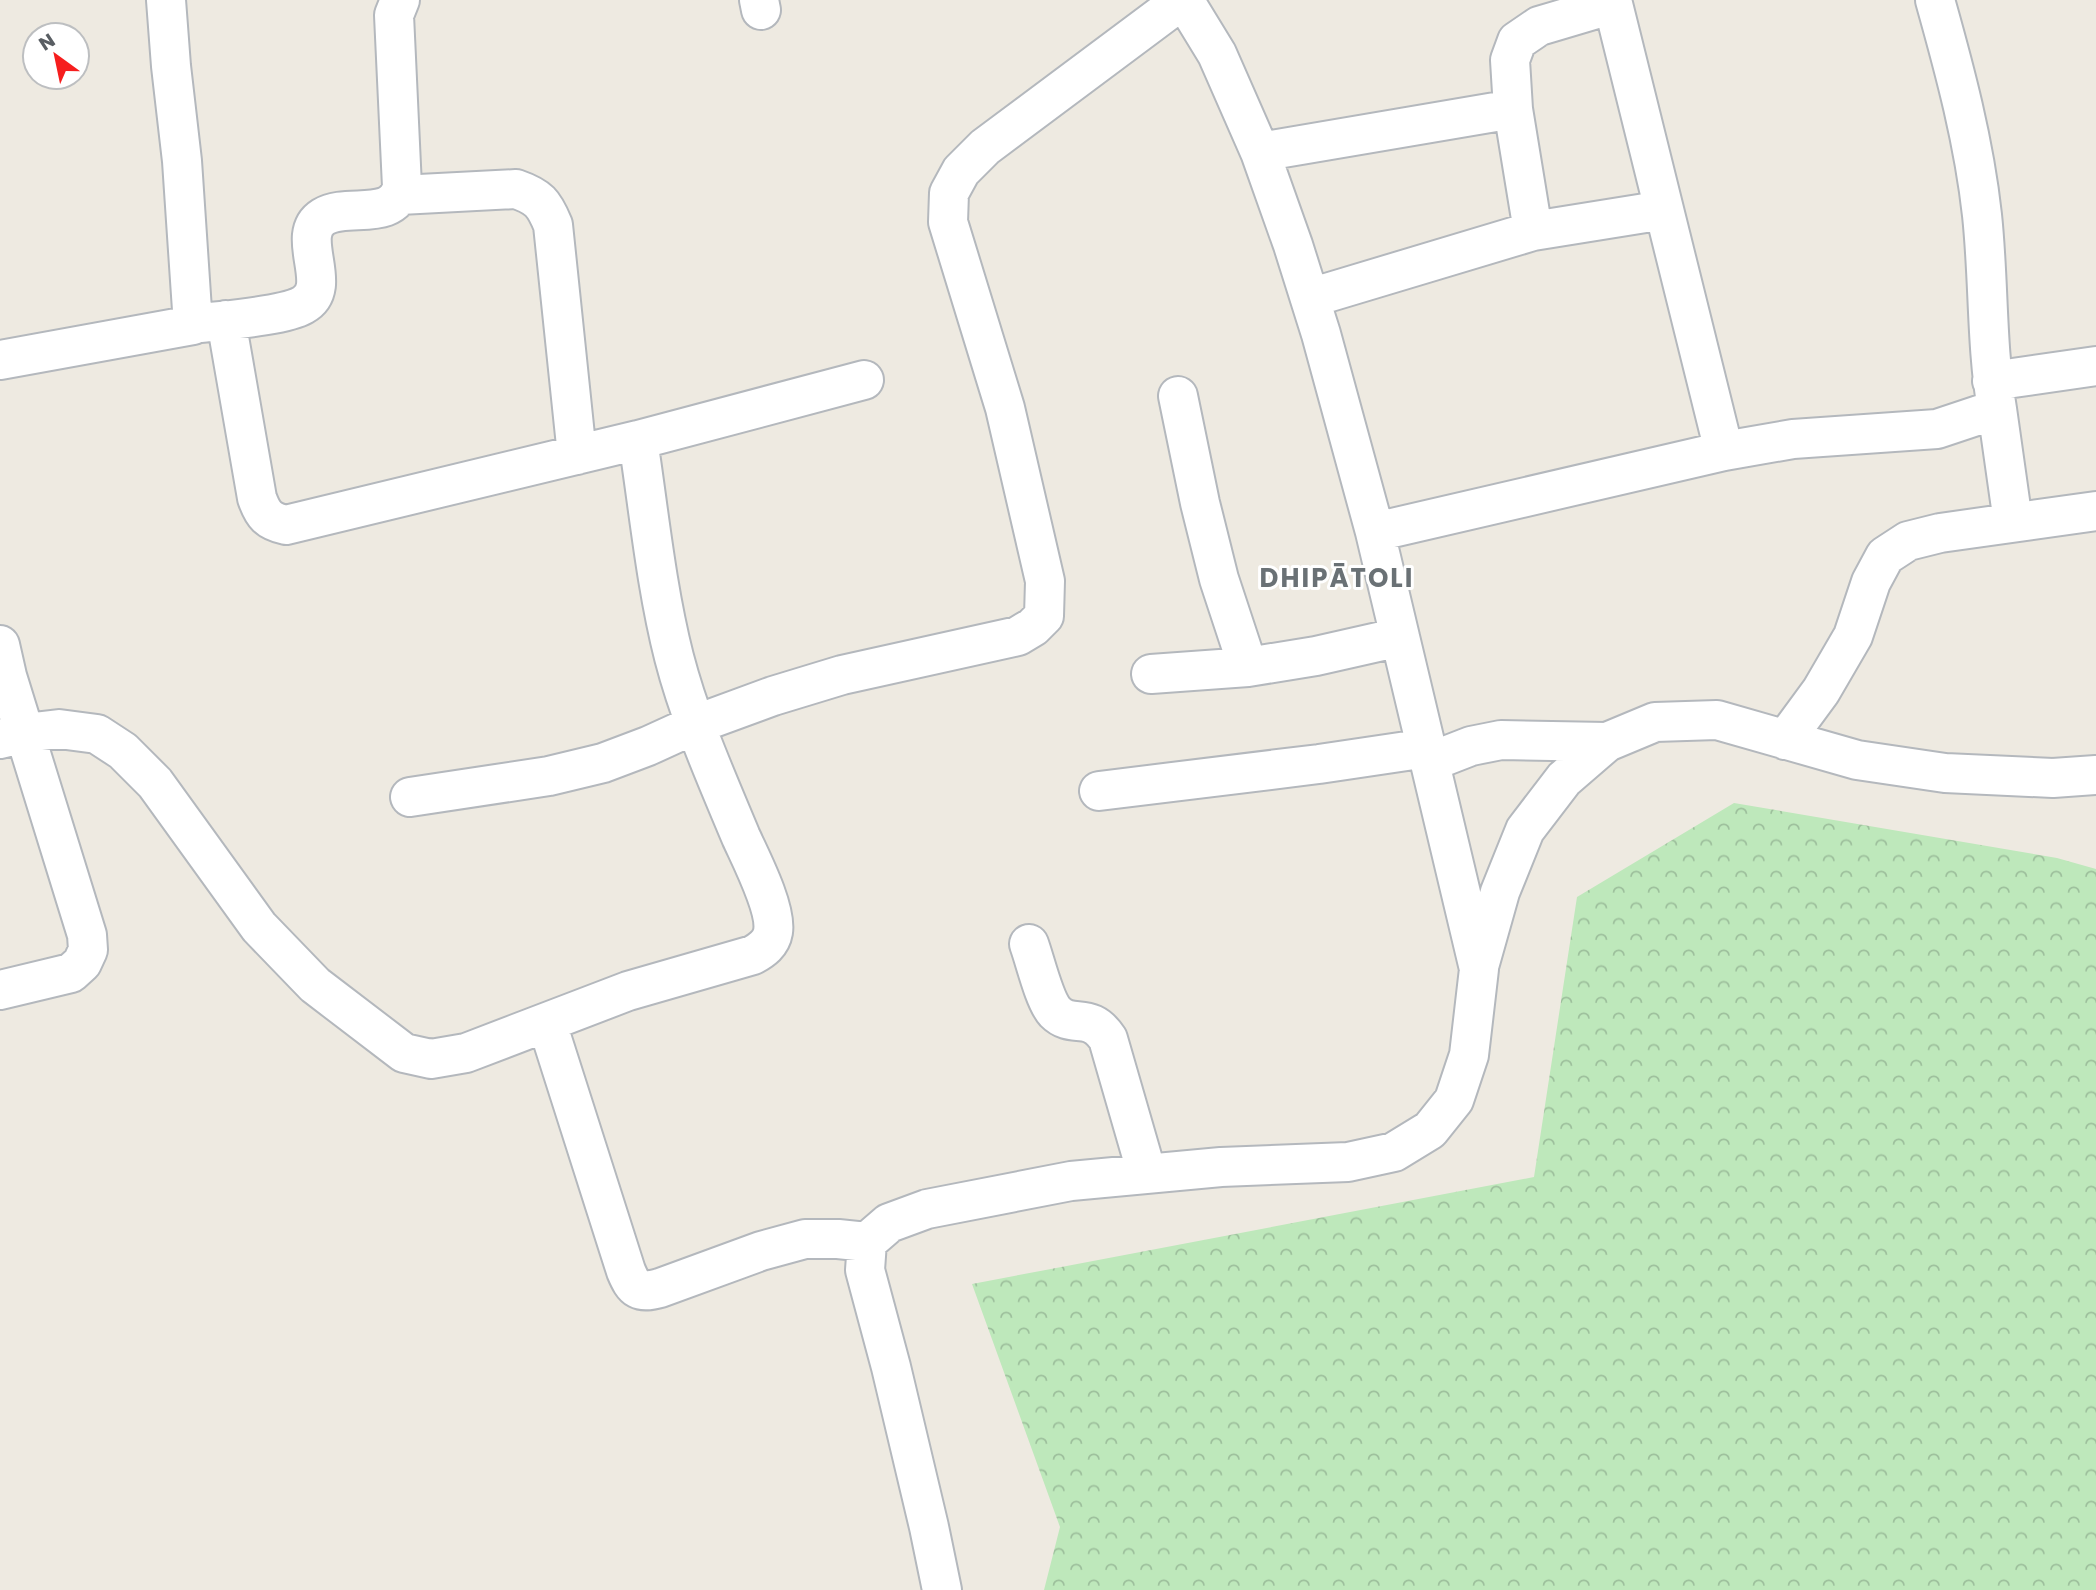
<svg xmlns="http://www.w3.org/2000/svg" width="2096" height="1590" font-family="Poppins,sans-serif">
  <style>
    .forest { fill: url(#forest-crowns) }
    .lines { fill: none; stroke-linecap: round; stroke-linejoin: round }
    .minor-casing { stroke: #b4b8bd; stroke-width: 42 }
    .minor { stroke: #fff; stroke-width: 38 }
    .labels { text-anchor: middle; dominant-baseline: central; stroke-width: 6; stroke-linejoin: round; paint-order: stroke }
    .district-label { font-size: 26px; font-weight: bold; letter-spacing: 2px; fill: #6a7175; stroke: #fff }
  </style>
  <defs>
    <pattern id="forest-crowns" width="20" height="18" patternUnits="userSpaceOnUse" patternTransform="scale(1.75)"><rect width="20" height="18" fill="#bee8bb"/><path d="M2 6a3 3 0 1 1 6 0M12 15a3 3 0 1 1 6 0" fill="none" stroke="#9dbf9c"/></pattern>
  </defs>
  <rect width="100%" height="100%" fill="#eeeae1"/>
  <path class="forest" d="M1734 803 2057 858 2096 869V1590H1044L1060 1527 972 1284 1534 1177 1577 897Z"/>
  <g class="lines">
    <g class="minor-casing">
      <path id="minor" d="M759 0 761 10
        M1612 0 1724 451
        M1260 152 1513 109
        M400 195 516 189C539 197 544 203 553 225L577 455
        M1533 231 1513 109 1510 60 1517 41 1539 26 1613 4
        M1310 298 1533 231 1664 210
        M226 320 257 498C263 515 268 521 286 525L638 440 864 380
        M202 323C226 320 284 316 303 305 336 287 293 236 323 217 348 202 393 223 402 187L394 15 400 0
        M0 360 193 325 182 161 171 66 166 0
        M1992 381 2096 366
        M1178 396 1200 503 1219 579 1248 667
        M1997 409 2013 522
        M1375 532 1724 451 1793 439 1937 429 1997 409C1986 345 1989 280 1982 215 1974 142 1955 71 1935 0
        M0 645 7 676 87 935 88 950 82 963 71 973 0 990
        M1151 674 1248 667 1316 656 1400 637
        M0 739 25 733 59 729 97 734 123 751 155 783 259 927 315 985 404 1053 431 1059 466 1053 628 991 753 955C762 950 771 944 773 932 777 909 751 859 741 837 716 777 690 719 674 657 656 586 649 512 638 440
        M1785 740 1821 691 1853 636 1871 582 1885 556 1908 541 1940 533 2096 511
        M1430 762 1471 746 1501 740 1607 742
        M1099 791 1319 764 1427 748
        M410 797 549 776 603 763 648 746 694 725 773 696 842 675 1018 636 1033 627 1044 616 1045 581 1005 408 948 222 949 193 961 171 985 147 1182 0
        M1029 944C1035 960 1044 1000 1055 1012 1073 1030 1089 1010 1108 1039L1147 1174
        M1480 963 1500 892 1525 830 1564 779 1607 742 1655 722 1717 720 1857 760 1945 773 2053 778 2096 775
        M547 1023 626 1271C634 1290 639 1294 660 1288L761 1251 805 1239H838L867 1242
        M942 1590 929 1527 891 1367 865 1270 867 1242 889 1223 927 1209 1071 1181 1221 1167 1348 1162 1394 1152 1430 1130 1454 1100 1469 1055 1479 969 1375 532 1321 334 1293 245 1260 152 1217 54 1184 0"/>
    </g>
    <use href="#minor" class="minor"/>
  </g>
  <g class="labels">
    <g class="district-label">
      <text x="1337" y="578">DHIPĀTOLI</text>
    </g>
  </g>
  <g transform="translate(56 56) rotate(327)"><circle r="33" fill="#ffffff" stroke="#bdbfc1" stroke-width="2"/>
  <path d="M0-5L12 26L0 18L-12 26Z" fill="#f61e1e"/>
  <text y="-10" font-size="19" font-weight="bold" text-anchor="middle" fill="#595e63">N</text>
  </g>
</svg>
